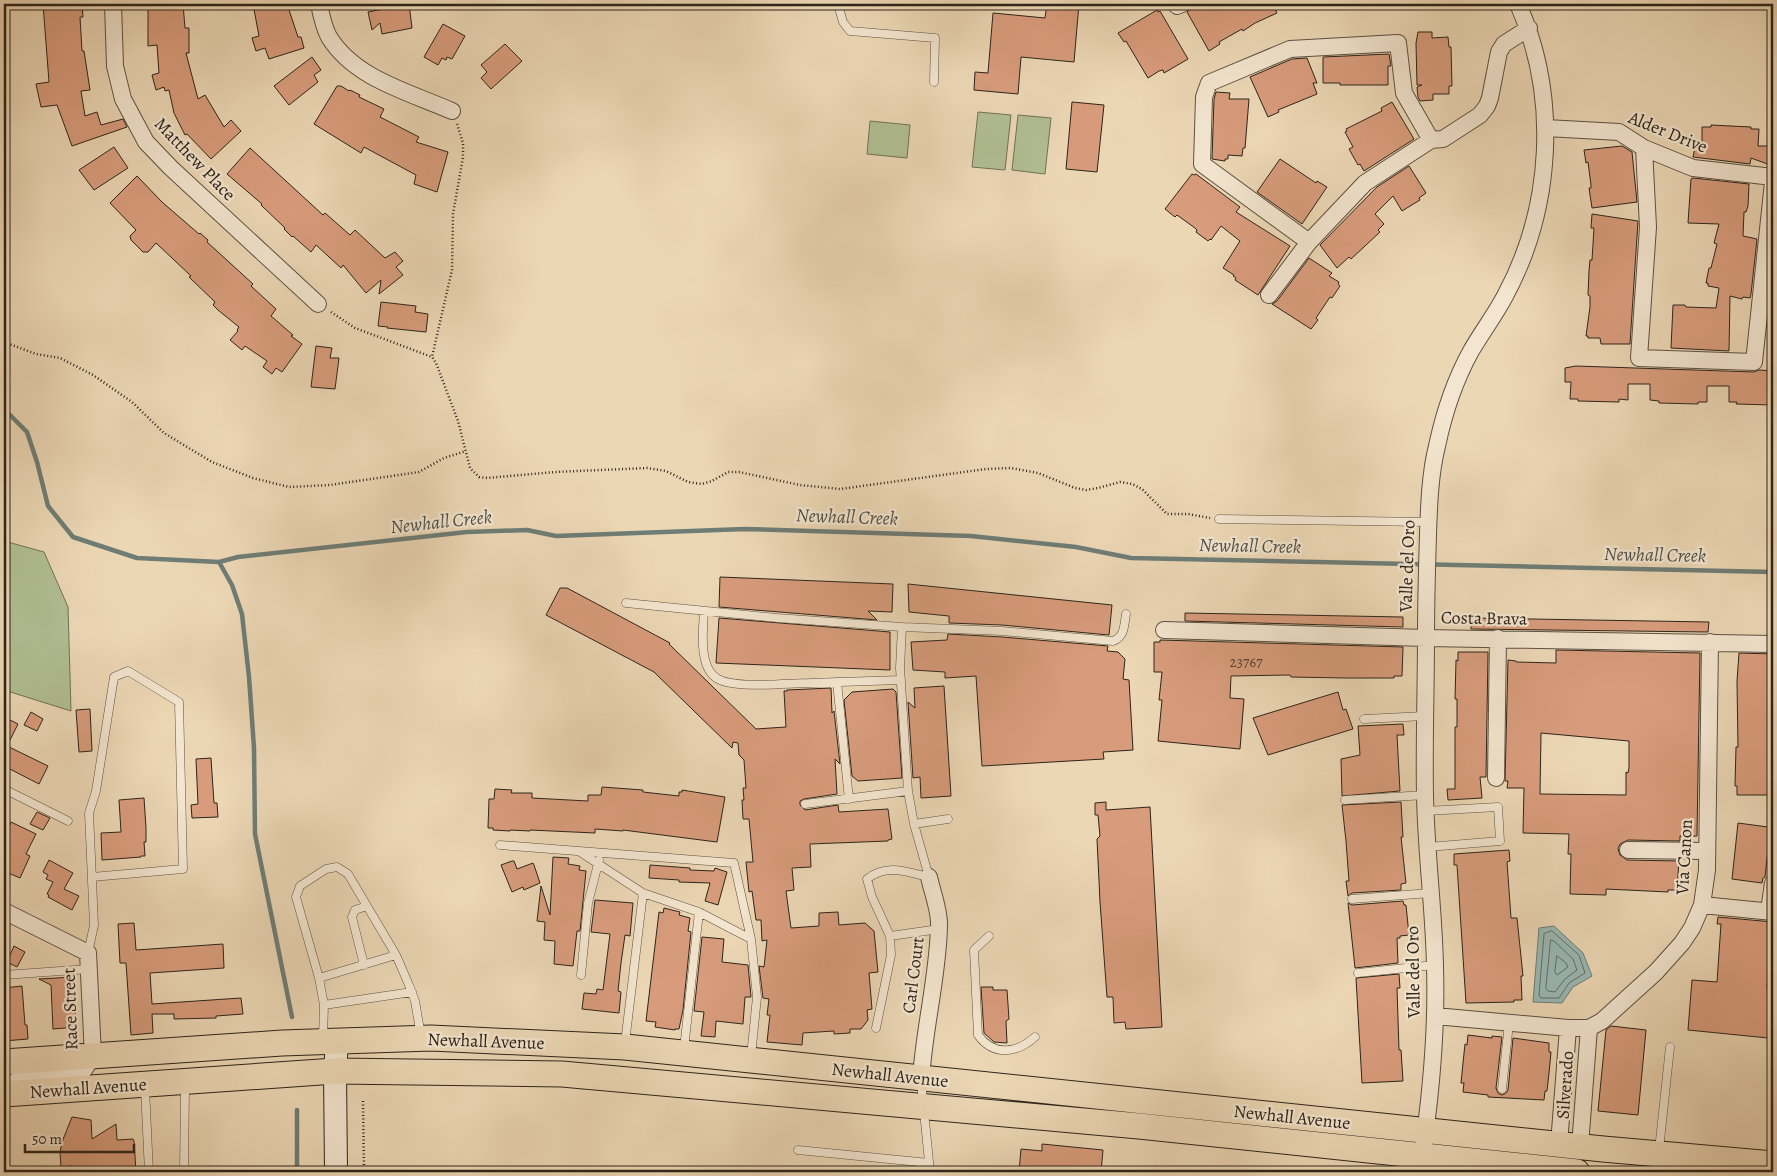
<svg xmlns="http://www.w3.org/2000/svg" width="1777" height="1176" font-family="Alegreya,serif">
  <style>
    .green { fill: #b1bf93; stroke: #6f7256 }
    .water { fill: #99b8b3; stroke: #6e7d76 }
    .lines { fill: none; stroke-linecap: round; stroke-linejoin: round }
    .shore { stroke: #636e66; stroke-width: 1 }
    .stream { stroke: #6e7d76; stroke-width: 4.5 }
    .building { fill: #d89c7c; stroke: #2d241a; fill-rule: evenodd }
    .lane-casing { stroke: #5d5141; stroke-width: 9 }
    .street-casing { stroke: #5d5141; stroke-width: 18 }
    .secondary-casing { stroke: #2d241a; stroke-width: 24 }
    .primary-casing { stroke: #2d241a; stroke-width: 27 }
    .path { stroke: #2d241a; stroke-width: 2.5; stroke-dasharray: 1 2.5; stroke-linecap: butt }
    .lane { stroke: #f3e5cf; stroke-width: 8 }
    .street { stroke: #f3e5cf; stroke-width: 16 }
    .secondary { stroke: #f3e5cf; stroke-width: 22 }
    .primary { stroke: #ecd7b5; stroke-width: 25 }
    .labels { text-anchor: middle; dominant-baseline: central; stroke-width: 4.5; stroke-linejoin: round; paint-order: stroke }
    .number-label { font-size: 15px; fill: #584232 }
    .street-label { font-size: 18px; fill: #2d241a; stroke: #f3e5cf }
    .water-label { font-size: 19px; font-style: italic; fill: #4d5048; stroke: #f3e5cf }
  </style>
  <rect width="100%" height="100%" fill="#ecd7b5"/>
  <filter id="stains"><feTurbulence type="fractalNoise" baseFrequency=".004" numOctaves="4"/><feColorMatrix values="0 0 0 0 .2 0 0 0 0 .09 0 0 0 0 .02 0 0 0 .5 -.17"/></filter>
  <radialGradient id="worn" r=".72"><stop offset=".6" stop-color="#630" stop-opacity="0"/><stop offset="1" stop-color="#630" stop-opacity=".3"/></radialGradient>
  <path class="green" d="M978 112 1011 115 1005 170 972 167Z
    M1018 115 1051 118 1045 174 1012 170Z
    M870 121 910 125 907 158 867 154Z
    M4 541 44 552 68 607 71 711 4 690Z"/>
  <path class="water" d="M1554 926 1583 953 1592 976 1573 987 1562 1003 1533 1002 1539 928Z"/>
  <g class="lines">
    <path class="shore" d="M1552 931 1579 955 1585 973 1569 983 1559 998H1541L1539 995 1544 934Z
      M1551 940 1554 941 1573 959 1577 970 1565 979 1555 992 1548 991 1546 989Z
      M1557 956 1566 963 1568 967 1557 975 1555 972Z"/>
    <path class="stream" d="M4 409 27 432 37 462 48 506 73 537 137 558 219 562 238 557 467 532 527 530 556 536 745 529 971 536 1076 547 1131 558 1773 572
      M219 562 232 585 242 614 249 677 254 748 255 834 292 1017
      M297 1110V1172"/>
  </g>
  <path class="building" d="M43 4H82L83 17H80L82 51H84L90 90 81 91 85 116 97 112 101 125 123 119 127 127 72 146 57 105 41 107 36 84 49 82Z
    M148 4H183L185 28H189V53H186L198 99 205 95 224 127 231 120 241 131 211 159 187 134 185 135 174 113 169 90 165 91 164 87 156 90 152 75 159 73 157 45 148 46Z
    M253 4H287L298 37H301L304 48 269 59 265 48 256 51 252 38 259 36Z
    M409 4 412 28 382 34 380 23 372 30 368 12Z
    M1047 4H1079L1074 62 1021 57 1018 94 974 90 975 72 988 73 993 13 1045 18Z
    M1196 4H1272L1277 13 1255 23 1243 31 1242 29 1219 42 1220 44 1209 51 1187 12Z
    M1157 10 1158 12 1160 11 1188 59 1164 73 1163 70 1159 71 1148 78 1126 41 1124 42 1118 33Z
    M443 24 465 36 452 59 447 57 446 60 442 58 438 65 424 57Z
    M1418 32H1432V38L1448 37 1449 47H1451L1452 86H1449V94H1433V100L1420 101 1418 97 1417 87 1422 85H1417L1416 43Z
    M505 44 522 61 491 89 481 78 487 72 481 65Z
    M1389 54 1391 66H1388V85H1340V83H1323V57Z
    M312 57 321 70 314 75 318 82 289 105 274 86Z
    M1307 58 1317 83H1313L1317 94 1278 110 1279 112 1268 117 1250 77 1292 59Z
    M337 86H341L349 91 350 90 360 95 359 97 384 109 380 117 419 137 416 142 448 152 437 192 414 184 416 175 364 147 361 153 314 124Z
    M1216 92 1230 93 1229 99H1249L1245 148H1243L1242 156 1228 155V159H1225V161L1212 159 1214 99Z
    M1072 102 1104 105 1097 172 1066 169Z
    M1392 102 1414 139 1364 171 1360 164 1358 165 1349 149 1353 147 1345 132 1347 131 1346 129 1382 111 1381 108Z
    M1711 125 1751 127V129H1759L1758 146H1773V166L1751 158 1750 164 1693 157 1696 143H1702V127H1711Z
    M1622 146 1632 152 1637 202 1592 208 1589 188H1591V185L1588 162 1586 163 1584 150Z
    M114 147 128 168 94 190 79 170Z
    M250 148 323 215 325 213 350 235 355 230 385 258 395 252 403 261 396 267 403 275 379 294 381 280 366 293 343 265 341 268 316 245 311 252 293 236 292 237 284 229 285 228 261 205 262 204 227 174Z
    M1280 159 1316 183 1317 181 1327 187 1302 224 1257 192Z
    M1409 166 1426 193 1419 198 1420 200 1402 211 1393 196 1375 214 1384 224 1378 230 1380 232 1351 259 1349 257 1337 268 1320 245 1377 187Z
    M1192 174 1194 175 1196 174 1240 207 1236 212 1290 246 1258 295 1235 280 1236 278 1233 276 1234 275 1223 268 1240 241 1221 226 1211 240 1210 239 1208 241 1196 232 1197 230 1195 228 1177 215 1175 217 1165 209Z
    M137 176 162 202 199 234 200 233 208 240 207 242 253 284 251 286 276 309 271 316 293 335 291 336 302 344 282 372 276 368 272 374 263 367 267 361 245 346 242 350 230 340 238 331 237 330 239 327 218 310 213 305 215 302 189 277 191 276 156 243 148 252H143L131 240 130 236 136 230 110 203Z
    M1693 178 1749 184 1748 206 1746 212H1744L1743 236 1757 239 1751 294 1750 298 1743 297 1742 299 1730 296 1729 351 1671 348 1673 305H1685L1686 307 1716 308 1719 288 1708 286V283H1706L1709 268H1711L1717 244 1714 243 1719 224 1688 223 1691 179Z
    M1592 214 1638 221 1630 344H1601L1600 338H1588V336H1586L1590 307V296L1588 295 1589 271 1590 260H1592L1594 228H1591Z
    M1309 258 1332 273 1329 276 1339 282 1338 284 1340 286 1332 298 1330 297 1316 318 1318 320 1311 329 1272 304 1277 301Z
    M381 302 416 306 415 312 428 314 426 332 387 328 388 327 378 326Z
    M316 346 332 348 330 358H339L335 389 311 387Z
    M1576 366 1754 372 1759 370 1773 371V405L1736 404 1737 402H1729V386H1707V402H1698V404L1659 403V401L1650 400V384H1628V400L1619 399V402L1578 401V399H1570L1571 382H1565V368Z
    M720 577 893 584 892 612 868 611 877 620 719 607Z
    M908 584 1112 605 1109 635 1002 625 949 623V616L909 612Z
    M560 588H567L670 643 669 644 756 729 786 727 784 691H787V690L831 688 832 713 834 711 840 764 835 759 837 794 804 799 800 801V805L805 810 838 805 839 812 888 809 892 839 888 840V841L810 844 811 867 792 868 794 890 786 891 791 928 819 926V913L838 912 839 925 865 923 874 931 878 972 869 973 872 1009 867 1010 868 1020 861 1029H850V1033L834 1034V1031L803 1033 802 1045 767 1042 770 1015H767L769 999 763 998 759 966 764 967 767 940 762 941 761 920H756L752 891 749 892 746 862H753L749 819H743L742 800H744L743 788H746L744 760 739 755 738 743 733 742 732 748 654 672 546 615Z
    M1185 613 1403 617V627L1185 621Z
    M719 618 890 632V670L716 663Z
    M1471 618 1709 622 1708 632 1471 629Z
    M948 634 1002 637 1108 646 1107 651 1118 652 1125 659 1123 679 1129 680 1133 750 1103 752 1104 759 982 766 976 676 945 678V672L913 670 911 642 947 640Z
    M1160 640 1403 647 1402 676H1394V678H1345L1291 677 1290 675 1231 676 1230 698 1244 699 1240 749 1158 741 1162 700H1159L1162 672H1154V642H1160Z
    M1556 650 1700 653 1697 836H1680V841L1628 840 1620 844 1618 849 1620 855 1627 860 1679 861 1677 890H1668V892L1606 889V895L1570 894 1571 854H1568L1569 834 1523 833 1524 788H1507L1508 781H1505L1508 660 1516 661V662L1556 663ZM1541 733 1629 741V768L1628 773 1626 772V795L1540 794Z
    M1458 652H1488L1486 777H1480L1482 798 1448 800 1447 789H1455V727H1457V699H1455L1456 660 1458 661Z
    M1739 653 1773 654 1770 695V791H1768V795H1737V786H1735L1736 747H1738L1737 681Z
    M944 686 951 796 921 798 920 777 913 778 908 702 915 708 914 688Z
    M893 689 896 692 902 778 858 781 852 776 844 700 852 692Z
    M1338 692 1343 710 1346 709 1353 729 1268 755 1253 718Z
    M90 709 92 751 79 752 76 710Z
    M31 712 43 719 37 731 24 725Z
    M4 717 18 724 7 746 48 766 39 784 4 766Z
    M1403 724 1404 735H1397L1400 791 1342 796 1341 759 1360 755 1358 726Z
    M211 758 214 803H217L218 817 192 818 191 805 198 804 196 759Z
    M602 787 643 790V792L679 796V792H682V790L725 797 717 842 623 830V831L595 829V833L530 830V831L510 830V831L493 830V828H488L489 799H494L495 789 512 790 511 793H532V798L588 801V795H601Z
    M144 798 146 828V842H144L145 856H141V857L102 860 101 833 121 832 119 800Z
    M1106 802V810L1150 807 1162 1027 1126 1029 1125 1022 1114 1023 1113 997H1107L1100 902 1097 839 1100 836 1098 815H1095V803Z
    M1401 802 1403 837H1401L1406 883 1401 884V890L1352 893 1348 896 1346 881H1349L1346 841 1342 805Z
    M37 812 50 818 43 830 30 824Z
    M11 822 36 834 26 854 30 856 20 878 6 872 8 869 4 867V836Z
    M1738 823 1768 827V831H1770L1765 877 1763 878 1762 883 1732 879Z
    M1509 850 1510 861 1507 862 1511 918H1517L1523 976H1521L1522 1000H1514V1002L1466 1003 1457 865H1454V854Z
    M553 857 569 858 568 864 580 866 579 870 586 871 580 931H577L573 966 554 964 555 941 544 940 545 922 537 921 541 886 550 915Z
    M49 860 73 873 64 889 79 896 72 910 48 897 49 895 47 894 53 882 46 879 48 875 43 872Z
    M512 861H514L517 869 533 863 534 865 540 883 524 890 523 887 512 892 501 865Z
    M650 865 690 868V870L714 871 715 868 727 872 718 905 705 901 710 883 679 882V880L649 878Z
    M595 900 633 903 630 936 625 935 621 963 618 991 621 992 619 1013 582 1009 584 993 596 994 597 989 603 990 610 934 591 932Z
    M1403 901 1404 905H1406L1409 935 1400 936V938H1397L1398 963 1355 968 1348 903 1352 905Z
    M664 908 680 912 679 915 690 918 688 931 691 932 683 1010 679 1029H675V1030L655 1027 656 1022 646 1021 659 912 663 913Z
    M1718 917 1773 922 1767 987 1773 988V990L1768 1038 1688 1030 1692 980 1717 982 1721 924H1717Z
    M134 923 136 950 223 944 224 968 150 973 152 1004 241 998 243 1014 216 1016V1018L174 1019V1014H152L153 1033 131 1035 126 963H120L118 924Z
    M702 937 724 939 722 962 748 965 751 997H745L743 1024 716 1021 715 1037 701 1036 704 1012 694 1011Z
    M14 946 25 952 17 967 7 962Z
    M1399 974 1400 988H1397L1399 1050H1401L1403 1081 1362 1083 1356 978Z
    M74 977 76 1027 53 1029 51 985 39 979Z
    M22 986 25 1025H27L28 1039 4 1041V988Z
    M981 987H993V990H1007L1009 1019 1006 1021 1007 1043 994 1042 984 1033Z
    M1611 1026 1646 1030 1638 1115 1598 1111 1606 1030Z
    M1468 1035 1492 1038V1036L1502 1037 1496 1088 1498 1093 1502 1095 1506 1093 1508 1090 1513 1038 1549 1043V1052H1551L1549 1073 1547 1091H1545L1544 1100 1488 1097V1095L1463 1092 1464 1083H1461L1463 1063 1465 1044 1467 1045Z
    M72 1117 91 1120 92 1139 116 1124 117 1140 133 1139 134 1141 136 1172H73L72 1166 61 1167 60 1153 62 1142Z
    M1042 1144 1103 1150 1101 1172H1019L1021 1149 1042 1151Z"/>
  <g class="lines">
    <g class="lane-casing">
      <path id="lane" d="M838 4 843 22 850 31 935 38 934 82
        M1219 519 1428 522
        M626 603 777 618 902 627
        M704 611C703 630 698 668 718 679 736 689 788 683 809 683 840 682 870 681 901 680
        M837 682 849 799
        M1364 719 1425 716
        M4 789 68 821
        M1345 800 1425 795
        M805 804 908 791 900 668 902 627 1002 631 1113 641C1125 637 1124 625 1126 614
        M1426 811 1498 807 1500 841 1428 847
        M914 824 948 819
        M500 845 734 863 751 939 757 997 751 1056
        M580 852 643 893 699 912 751 939
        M1352 899 1430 893
        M890 936 939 929
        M989 936 974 950 978 1035C994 1057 1017 1053 1035 1037
        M88 953 94 925 89 813 96 791 114 677 128 671 179 702 183 869 92 877
        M364 965 352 917 355 910 367 906
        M1358 973 1435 965
        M4 975 89 969
        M581 975 588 903 599 860
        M319 978 396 955
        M324 1005 412 992
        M876 1028 891 955 890 936 872 897 867 879C887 863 907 872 929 877L914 824 908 791
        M323 1038 324 1005 319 978 296 897 300 886 326 869 337 867 348 874 396 955 409 985 415 1001 421 1036
        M625 1043 643 893
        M684 1049 699 912
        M921 1081 930 1172
        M145 1088 149 1172
        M1502 1089 1509 1023
        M798 1150 929 1163
        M1659 1150 1670 1047
        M4 1164V1172
        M184 1172 185 1086"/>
    </g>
    <g class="street-casing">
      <path id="street" d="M113 4 115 66 123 99 146 142 171 168 318 304
        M319 4C321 14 324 28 329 37 355 79 409 92 452 111
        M1177 6 1182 4
        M1546 128 1619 132 1644 148 1693 168 1773 177
        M1644 148 1648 227 1639 358 1754 362 1773 182
        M1309 242 1202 164 1204 97 1209 83 1290 49 1398 43 1404 93 1431 140
        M1269 295 1309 242 1365 183 1431 140 1443 139 1480 115 1487 106 1490 98 1499 52 1504 44 1529 28
        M1164 630 1426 638 1773 644
        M1496 778 1498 638
        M1628 850 1706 851
        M1702 905 1773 912
        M4 911 88 953 93 1056 84 1070 79 1074C55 1075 22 1072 4 1089
        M1769 911 1773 883
        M1435 1016 1568 1028H1589L1602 1021 1656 972 1682 943 1692 928 1702 905 1707 870 1710 642
        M921 1079C924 1028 938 977 939 926 940 912 932 891 929 877
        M1559 1144 1568 1028
        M1580 1146 1589 1028
        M1422 1156C1431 1094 1437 1030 1435 967 1434 910 1426 853 1425 795 1424 742 1426 688 1426 635 1426 601 1427 568 1428 534 1429 505 1430 474 1437 446 1444 413 1455 380 1471 351 1482 332 1495 315 1505 296 1553 207 1559 96 1518 4"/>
    </g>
    <g class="secondary-casing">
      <path id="secondary" d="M336 1172 335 1071 337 1042"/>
    </g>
    <g class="primary-casing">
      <path id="primary" d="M4 1062 282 1043 431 1038 625 1047 1603 1149 1773 1164
        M4 1094 335 1071 562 1074 1139 1126 1577 1172"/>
    </g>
    <path class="path" d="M457 124 463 143V157L453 214 452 270 432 357 436 363 458 421 470 468 479 477 487 478 555 472 647 468 666 471 688 482 702 484 712 481 728 472H739L800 485 840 489 986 469 1011 468 1038 473 1075 488 1086 490 1098 488 1120 482 1132 484 1142 489 1167 514H1188L1210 518
      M331 312 355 328 432 357
      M4 342 36 354 60 358 93 375 132 402 164 433 212 462 253 478 289 487 330 485 419 472 444 458 466 451
      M4 604 6 605
      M363 1101 364 1172"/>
    <use href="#lane" class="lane"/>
    <use href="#street" class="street"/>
    <use href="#secondary" class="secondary"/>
    <use href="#primary" class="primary"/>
  </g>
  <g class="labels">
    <g class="number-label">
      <text x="1246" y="662">23767</text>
    </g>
    <g class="street-label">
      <text transform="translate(1668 132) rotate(22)">Alder Drive</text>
      <text transform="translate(195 159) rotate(46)">Matthew Place</text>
      <text transform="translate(1407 566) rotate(-88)">Valle del Oro</text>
      <text transform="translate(1484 618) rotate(1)">Costa Brava</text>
      <text transform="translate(1684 857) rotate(-87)">Via Canon</text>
      <text transform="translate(1413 972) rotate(-91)">Valle del Oro</text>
      <text transform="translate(913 975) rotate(-83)">Carl Court</text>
      <text transform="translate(70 1009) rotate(-92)">Race Street</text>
      <text transform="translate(486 1041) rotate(2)">Newhall Avenue</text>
      <text transform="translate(890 1075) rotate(6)">Newhall Avenue</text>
      <text transform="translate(1565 1085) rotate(-86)">Silverado</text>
      <text transform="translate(88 1088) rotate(-4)">Newhall Avenue</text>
      <text transform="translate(1292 1117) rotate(6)">Newhall Avenue</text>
    </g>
    <g class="water-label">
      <text transform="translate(847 517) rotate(2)">Newhall Creek</text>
      <text transform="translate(441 522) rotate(-6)">Newhall Creek</text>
      <text transform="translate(1250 546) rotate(1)">Newhall Creek</text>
      <text transform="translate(1655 555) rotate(1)">Newhall Creek</text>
    </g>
  </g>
  <rect width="1777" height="1176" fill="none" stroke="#ecd7b5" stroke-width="20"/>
  <rect x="5" y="5" width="1767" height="1166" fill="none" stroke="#2d241a" stroke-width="2.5"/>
  <rect x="10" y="10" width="1757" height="1156" fill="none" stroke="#2d241a"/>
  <path d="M25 1144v8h109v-8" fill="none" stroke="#2d241a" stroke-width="2.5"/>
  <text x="32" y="1144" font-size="15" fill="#2d241a" stroke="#f3e5cf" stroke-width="4" paint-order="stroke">50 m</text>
  <rect width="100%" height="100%" filter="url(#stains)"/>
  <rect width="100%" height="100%" fill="url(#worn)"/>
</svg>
